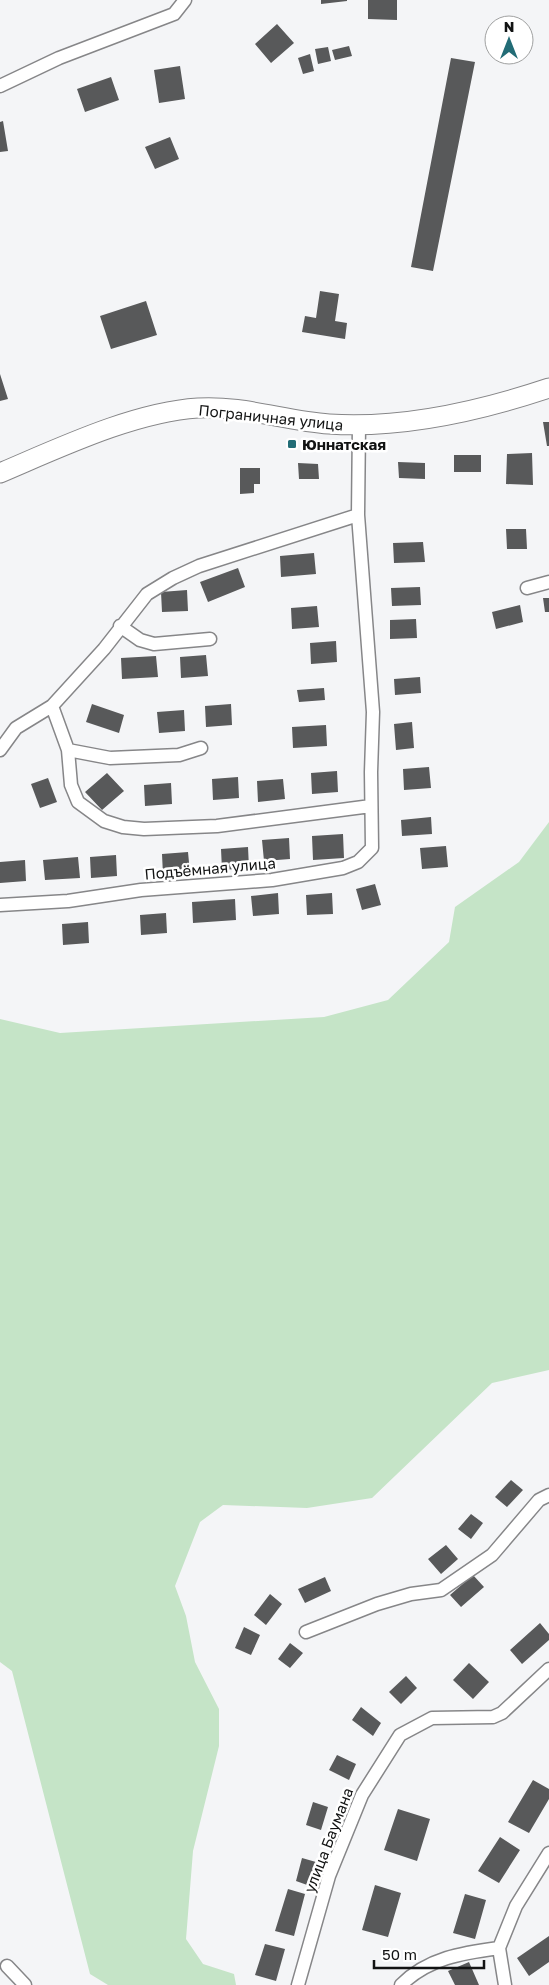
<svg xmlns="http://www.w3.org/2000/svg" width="549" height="1985" font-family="'Golos Text',sans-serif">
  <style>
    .green { fill: #c5e4c7 }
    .building { fill: #58595a }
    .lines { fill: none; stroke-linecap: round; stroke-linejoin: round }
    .street-casing { stroke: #868688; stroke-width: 15 }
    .secondary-casing { stroke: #868688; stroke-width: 21 }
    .street { stroke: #fff; stroke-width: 12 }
    .secondary { stroke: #fff; stroke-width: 19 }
    .poi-dot { fill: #226c76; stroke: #fff; stroke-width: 2 }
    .labels { text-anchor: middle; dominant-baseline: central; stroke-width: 5; stroke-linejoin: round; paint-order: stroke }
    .street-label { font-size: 15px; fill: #121313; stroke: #fff }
    .poi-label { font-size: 15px; font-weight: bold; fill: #121313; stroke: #fff; text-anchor: start }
  </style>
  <rect width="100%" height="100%" fill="#f4f5f7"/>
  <path class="green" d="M549 822V1370L492 1383 372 1498 307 1508 223 1505 200 1522 175 1586 186 1616 195 1662 219 1709V1746L193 1851 186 1939 203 1964 234 1974 236 1985H108L90 1974 12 1671 0 1662V1019L60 1033 324 1017 388 1000 449 942 455 907 519 862Z"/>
  <path class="building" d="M321 0H347V1L321 4Z
    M368 0H397V20L368 19Z
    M277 24 294 43 271 63 255 44Z
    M349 46 352 56 335 60 332 50Z
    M328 47 331 61 318 64 315 49Z
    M310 54 314 71 303 74 298 58Z
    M451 58 475 62 433 271 411 267Z
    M180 66 185 99 159 103 154 70Z
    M111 77 119 100 85 112 77 89Z
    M3 121 8 151 0 152V122Z
    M170 137 179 159 155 169 145 147Z
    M320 291 339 294 335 321 347 323 345 339 302 332 305 316 316 318Z
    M146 301 157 335 111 349 100 316Z
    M0 374 8 399 0 401Z
    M543 422H549V446H547Z
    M532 453 533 485 506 484 507 454Z
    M454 455H481V472H454Z
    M398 462 425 463V479L399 478Z
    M298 463 318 464 319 479H299Z
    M240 468H260V484H254V493L240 494Z
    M506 529H526L527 549H507Z
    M423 542 425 562 394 563 393 543Z
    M314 553 316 574 281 577 280 556Z
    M238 568 245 587 208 602 200 582Z
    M420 587 421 605 392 606 391 588Z
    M187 590 188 611 162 612 161 592Z
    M543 598H549V612H545Z
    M520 605 523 622 496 629 492 612Z
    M317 606 319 627 292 629 291 608Z
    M416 619 417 638 390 639V620Z
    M336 641 337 662 311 664 310 643Z
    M206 655 208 676 181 678 180 657Z
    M156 656 158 677 122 679 121 658Z
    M420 677 421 693 395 695 394 679Z
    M324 688 325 700 299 702 297 690Z
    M92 704 124 715 119 733 86 722Z
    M231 704 232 725 206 727 205 706Z
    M184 710 185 731 159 733 157 712Z
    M412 722 414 748 396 750 394 724Z
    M326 725 327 746 293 748 292 727Z
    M429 767 431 788 404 790 403 769Z
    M337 771 338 792 312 794 311 773Z
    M107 773 124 791 102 810 85 792Z
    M238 777 239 798 213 800 212 779Z
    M48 778 57 802 40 808 31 784Z
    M283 779 285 799 258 802 257 781Z
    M171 783 172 804 145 806 144 785Z
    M431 817 432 834 402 836 401 820Z
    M343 834 344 858 313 860 312 836Z
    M289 838 290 859 264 861 262 840Z
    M446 846 448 867 422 869 420 848Z
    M248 847 249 868 222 870 221 849Z
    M188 852 190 873 163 875 162 854Z
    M116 855 117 876 91 878 90 857Z
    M78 857 80 878 45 880 43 860Z
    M25 860 26 881 0 883V862Z
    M375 884 381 905 362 910 356 889Z
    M278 893 279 914 253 916 251 896Z
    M332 893 333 914 307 915 306 895Z
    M235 899 236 920 193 923 192 902Z
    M166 913 167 933 141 935 140 915Z
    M88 922 89 943 63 945 62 924Z
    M511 1480 523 1490 507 1507 495 1497Z
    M471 1514 483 1523 471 1539 458 1529Z
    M446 1545 458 1559 441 1574 428 1559Z
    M473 1575 484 1587 461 1607 450 1595Z
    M325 1577 331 1591 305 1603 298 1589Z
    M270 1594 282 1604 266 1625 254 1615Z
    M540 1623 549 1634V1640L522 1664 510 1650Z
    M244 1627 260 1635 251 1655 235 1648Z
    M290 1643 303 1653 290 1668 278 1659Z
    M469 1663 489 1682 473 1699 453 1680Z
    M406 1676 417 1688 401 1704 389 1692Z
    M361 1707 381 1723 373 1736 352 1720Z
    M337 1755 356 1764 349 1780 329 1770Z
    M533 1780 549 1789V1799L529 1833 508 1822Z
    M313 1802 328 1807 321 1830 306 1825Z
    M398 1809 430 1819 417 1861 384 1850Z
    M500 1837 520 1850 499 1883 478 1871Z
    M302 1858 316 1862 310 1886 296 1881Z
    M375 1885 401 1893 388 1937 362 1930Z
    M288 1889 305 1894 294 1936 275 1931Z
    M465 1894 486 1900 475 1939 453 1933Z
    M549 1936V1962L529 1976 517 1958Z
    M265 1944 285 1949 276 1981 255 1975Z
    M469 1962 479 1985H455L448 1971Z"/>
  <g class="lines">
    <g class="street-casing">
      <path id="street" d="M0 86 59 58 174 14 185 0
        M527 588 549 582
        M120 626 140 640 154 644 210 639
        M52 706 68 750 71 785 78 802 104 821 123 827 144 829 217 826 371 806
        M0 750 16 728 52 706 104 649 147 594 173 578 199 566 358 515
        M68 750 110 758 179 755 201 748
        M0 905 68 901 141 890 272 880 343 868 358 862 372 848 371 772 373 712 358 515 359 425
        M306 1632 377 1604 411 1594 441 1590 492 1555 539 1500 549 1495
        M7 1966 25 1985
        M298 1985 329 1876 362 1795 400 1735 432 1718 493 1717 502 1713 549 1669
        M401 1985C428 1958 462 1953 499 1948
        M505 1985 499 1948 516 1906 549 1853"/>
    </g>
    <g class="secondary-casing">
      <path id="secondary" d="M0 473C59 448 134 412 198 408 241 405 286 421 329 424 403 429 480 411 549 388"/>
    </g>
    <use href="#street" class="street"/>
    <use href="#secondary" class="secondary"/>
  </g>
  <rect class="poi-dot" x="287" y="439" width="10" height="10" rx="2.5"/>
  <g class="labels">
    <g class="street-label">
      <text transform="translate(271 417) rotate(6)">Пограничная улица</text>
      <text transform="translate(210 868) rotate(-5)">Подъёмная улица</text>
      <text transform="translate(328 1840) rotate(-69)">улица Баумана</text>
    </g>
    <g class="poi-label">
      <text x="302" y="444">Юннатская</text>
    </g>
  </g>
  <g transform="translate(509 40)"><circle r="24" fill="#ffffff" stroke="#a0a1a1"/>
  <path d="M0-4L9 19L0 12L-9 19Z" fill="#226c76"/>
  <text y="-8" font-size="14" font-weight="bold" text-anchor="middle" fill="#121313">N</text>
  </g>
  <path d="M374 1960v8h110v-8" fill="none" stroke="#121313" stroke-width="2.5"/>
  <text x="382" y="1960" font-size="15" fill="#121313" stroke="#ffffff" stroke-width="4" paint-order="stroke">50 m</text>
</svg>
